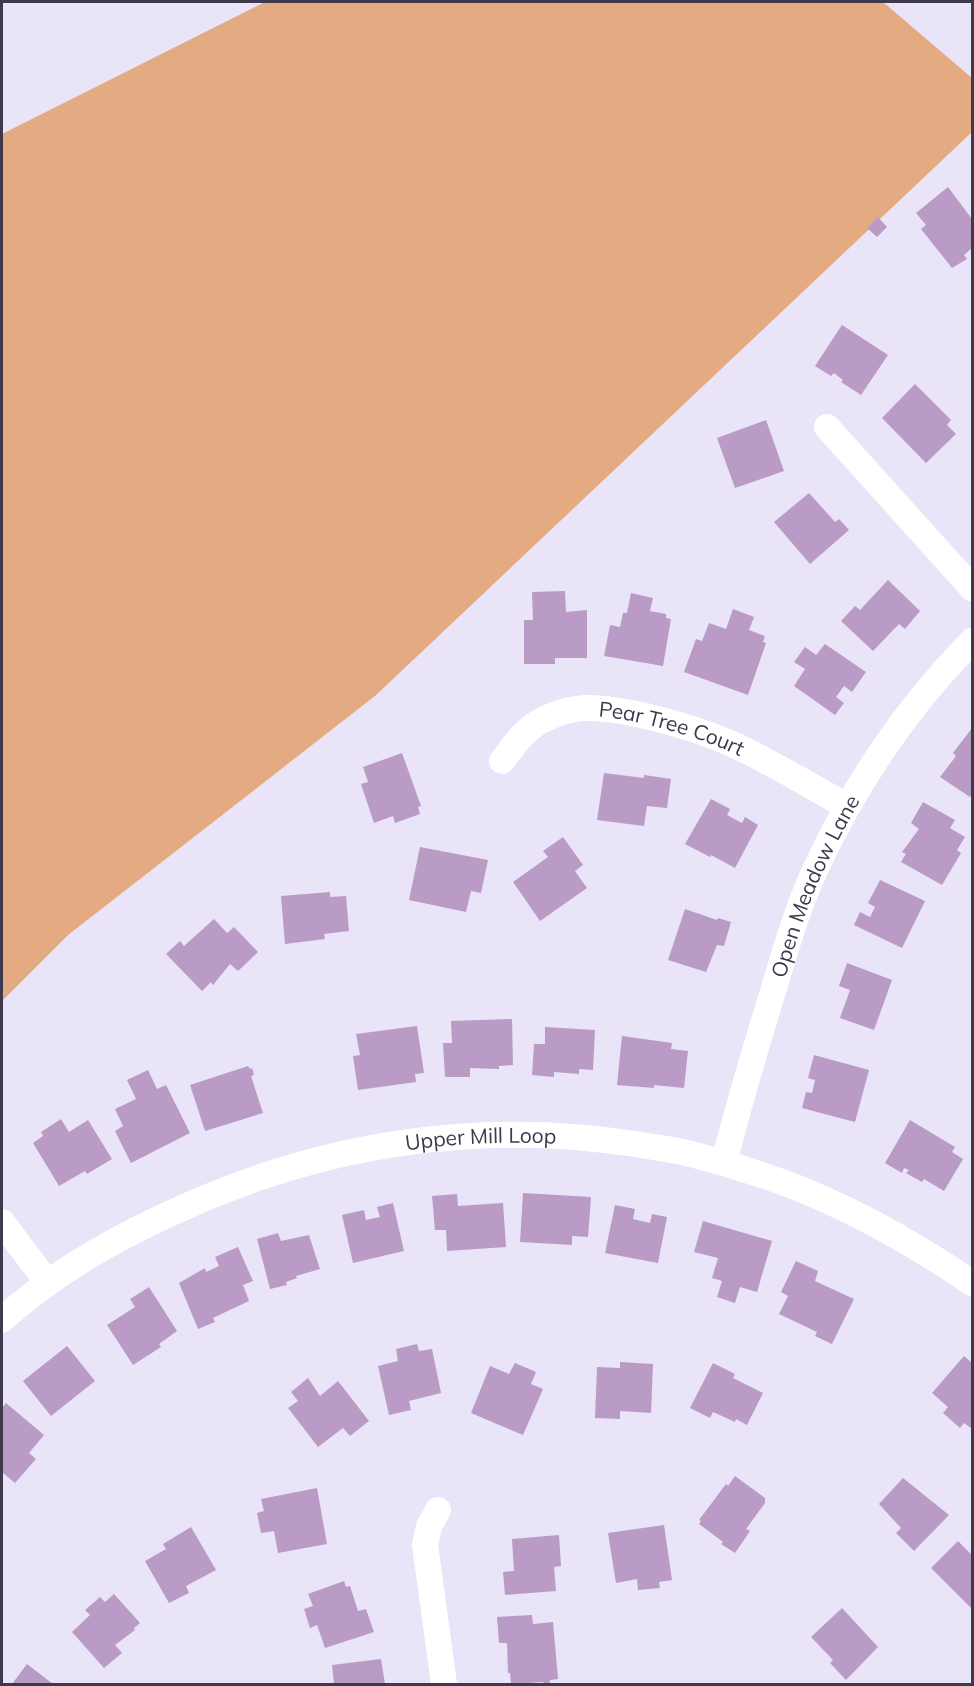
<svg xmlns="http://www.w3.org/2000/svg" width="974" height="1686" font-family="Mulish,sans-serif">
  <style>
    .green { fill: #e4ab82 }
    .building { fill: #b99bc5 }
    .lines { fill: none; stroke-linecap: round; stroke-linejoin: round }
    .street { stroke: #fff; stroke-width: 26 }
    .labels { text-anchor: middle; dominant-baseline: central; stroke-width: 6; stroke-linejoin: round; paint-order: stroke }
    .street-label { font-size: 21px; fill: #3e394c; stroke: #e9e4f8 }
  </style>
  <rect width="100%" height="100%" fill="#e9e4f8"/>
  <path class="green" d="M265 2H883L972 78V132L375 696 68 935 2 1001V134Z"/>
  <path class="building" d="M948 187 972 219V248L964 255 967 259 952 268 921 229 926 225 916 213Z
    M878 217 887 227 877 237 867 228Z
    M842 325 888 355 861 395 841 382 843 380 834 373 831 376 815 366Z
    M915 384 951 420 947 425 956 434 926 463 882 418Z
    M766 420 784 471 735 488 717 438Z
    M809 493 835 522 839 519 849 530 810 564 774 522Z
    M888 580 920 611 905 629 899 624 873 651 841 621 855 606 860 610Z
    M565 591 566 612 587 610V658H555V664H524V620H533L532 592Z
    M631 593 653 598 650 611 666 614V618L671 619 663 666 604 656 610 625 620 627 623 613H627Z
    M733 609 754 617 749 630 765 636 763 642 766 643 748 695 684 672 696 639 702 641 709 623 726 629Z
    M825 644 866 672 852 692 844 686 836 697 844 703 835 715 794 686 805 669 794 662 805 647 816 655Z
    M972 728V794L970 797 940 777 956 756 953 753Z
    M402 753 421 806 418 807 420 814 395 823 393 816 374 823 361 784 368 782 363 767Z
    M604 773 644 778V775L671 779 667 808 647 806 644 826 597 820Z
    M711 799 730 809 727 815 742 823 745 817 758 825 735 868 711 855 710 857 685 844Z
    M923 802 955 820 950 828 965 837 957 850 961 853 942 885 901 862 906 854 902 852 919 829 911 823Z
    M563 837 583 865 575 871 587 888 540 921 513 882 548 857 543 851Z
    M420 847 488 860 481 893 471 891 466 912 409 900Z
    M880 880 925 901 902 948 854 925 860 912 870 917 875 907 868 903Z
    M330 892V897L346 896 349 931 324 934 325 939 285 944 281 896Z
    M685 909 717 920 718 918 731 922 724 946 717 945 706 972 668 960Z
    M214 919 227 933 234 927 258 952 238 971 230 964 213 985 211 982 202 991 166 954 180 941 184 946Z
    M847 963 892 980 874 1030 840 1018 850 990 839 986Z
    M512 1019 513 1065 499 1066V1069L470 1068V1077H445L443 1043H452L451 1021Z
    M417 1026 424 1073 415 1074 416 1082 358 1090 353 1056 360 1055 356 1034Z
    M545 1027 595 1030 593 1070 579 1069V1074L554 1072V1077L532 1075 534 1044H545Z
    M622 1036 672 1043 671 1049 688 1051 684 1088 654 1085V1088L617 1085Z
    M814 1055 869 1070 855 1122 802 1108 806 1092 812 1093 815 1080 808 1078Z
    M248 1066 250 1069 252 1068 254 1075 251 1076 263 1113 205 1131 190 1085Z
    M148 1070 157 1089 166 1085 190 1133 131 1163 115 1131 123 1126 115 1109 136 1099 127 1080Z
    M61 1119 69 1132 88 1120 112 1159 87 1174 85 1171 59 1186 33 1143 43 1136 41 1132Z
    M910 1120 955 1147 952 1152 963 1159 944 1191 924 1179 922 1182 906 1173 909 1170 904 1168 902 1173 885 1163Z
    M523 1193 591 1197 588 1237 572 1236V1245L520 1242Z
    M457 1194 458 1206 503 1203 506 1247 447 1251 446 1230H435L432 1196Z
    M393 1203 404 1251 353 1263 342 1215 364 1210 366 1220 380 1217 377 1207Z
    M615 1205 635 1209 633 1219 650 1223 652 1214 667 1217 658 1263 605 1253Z
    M703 1221 772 1241 757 1292 740 1287 735 1303 717 1297 722 1281 712 1278 718 1258 694 1252Z
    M278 1233 281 1241 309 1235 320 1269 296 1276 297 1278 286 1282 287 1285 270 1289 257 1239Z
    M238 1247 253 1281 243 1285 249 1301 213 1318 215 1322 198 1329 179 1283 205 1268 206 1272 219 1266 215 1257Z
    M796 1261 818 1271 815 1281 854 1299 832 1344 815 1336 817 1332 779 1314 788 1296 781 1292Z
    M149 1287 177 1331 159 1344 161 1347 133 1365 107 1325 135 1307 130 1299Z
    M417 1344 419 1351 432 1349 441 1393 409 1401 411 1410 389 1415 378 1366 398 1361 396 1349Z
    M67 1346 95 1381 51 1416 23 1381Z
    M964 1356 972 1363V1429L964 1423 960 1428 943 1413 948 1407 932 1393Z
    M620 1362 653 1364 651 1413 620 1411V1419L595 1418 597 1367 620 1368Z
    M515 1363 536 1372 531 1384 543 1389 523 1435 471 1413 490 1366 509 1374Z
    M713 1363 735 1374 733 1378 763 1393 747 1425 736 1419 735 1422 713 1412 710 1418 690 1408Z
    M308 1378 320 1396 338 1381 369 1421 350 1436 343 1428 318 1447 288 1408 298 1401 291 1392Z
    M6 1403 44 1435 29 1453 36 1459 15 1483 2 1472V1408Z
    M735 1476 765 1498V1503L746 1529 750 1531 735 1553 721 1544 723 1542 699 1524 701 1521 699 1520 726 1484 728 1486Z
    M903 1478 949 1515 914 1551 896 1533 901 1528 879 1504Z
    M317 1488 327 1544 278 1553 274 1531 261 1533 257 1513 264 1511 261 1499Z
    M664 1525 672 1580 659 1582 660 1588 638 1590 637 1579 616 1583 608 1533Z
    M191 1527 216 1570 186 1586 189 1593 169 1603 145 1561 166 1549 163 1544Z
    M559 1535 561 1566 554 1567 556 1591 505 1595 503 1572 514 1571 512 1539Z
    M958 1541 972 1555V1609L931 1568Z
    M344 1581 346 1587 350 1586 358 1611 366 1609 374 1632 325 1648 317 1625 310 1628 304 1609 313 1606 308 1594Z
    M114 1594 140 1623 134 1628 135 1630 115 1645 122 1653 104 1668 72 1632 90 1615 85 1610 100 1597 105 1602Z
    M842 1608 878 1647 846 1680 830 1663 833 1660 811 1637Z
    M532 1615 533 1624 553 1622 558 1679 550 1680V1684H544L543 1682 511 1684 510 1673H508L507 1643H499L497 1617Z
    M381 1659 385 1684H334L332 1665Z
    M27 1664 53 1684H12Z"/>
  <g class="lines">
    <g class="street">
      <path d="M827 427 972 588"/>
      <path id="s1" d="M502 761C513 747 523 731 539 722 553 714 572 708 588 708 627 708 693 727 730 743 770 761 808 785 847 806"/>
      <path id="s2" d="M724 1163C739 1104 756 1046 774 988 786 948 798 906 816 868 855 784 907 707 972 641"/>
      <path d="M2 1222 48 1283"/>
      <path id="s3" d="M2 1320C60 1267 130 1230 203 1199 340 1141 488 1121 635 1144 652 1147 670 1149 687 1153 719 1161 751 1171 782 1182 850 1207 913 1243 972 1283"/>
      <path d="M438 1510 429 1526 425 1545 444 1684"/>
    </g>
  </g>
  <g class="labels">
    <g class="street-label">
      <text stroke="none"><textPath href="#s1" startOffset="192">Pear Tree Court</textPath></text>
      <text stroke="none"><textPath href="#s2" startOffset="292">Open Meadow Lane</textPath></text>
      <text stroke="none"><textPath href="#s3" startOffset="522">Upper Mill Loop</textPath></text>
    </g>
  </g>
  <rect width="974" height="1686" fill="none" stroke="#3e394c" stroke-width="6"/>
</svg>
